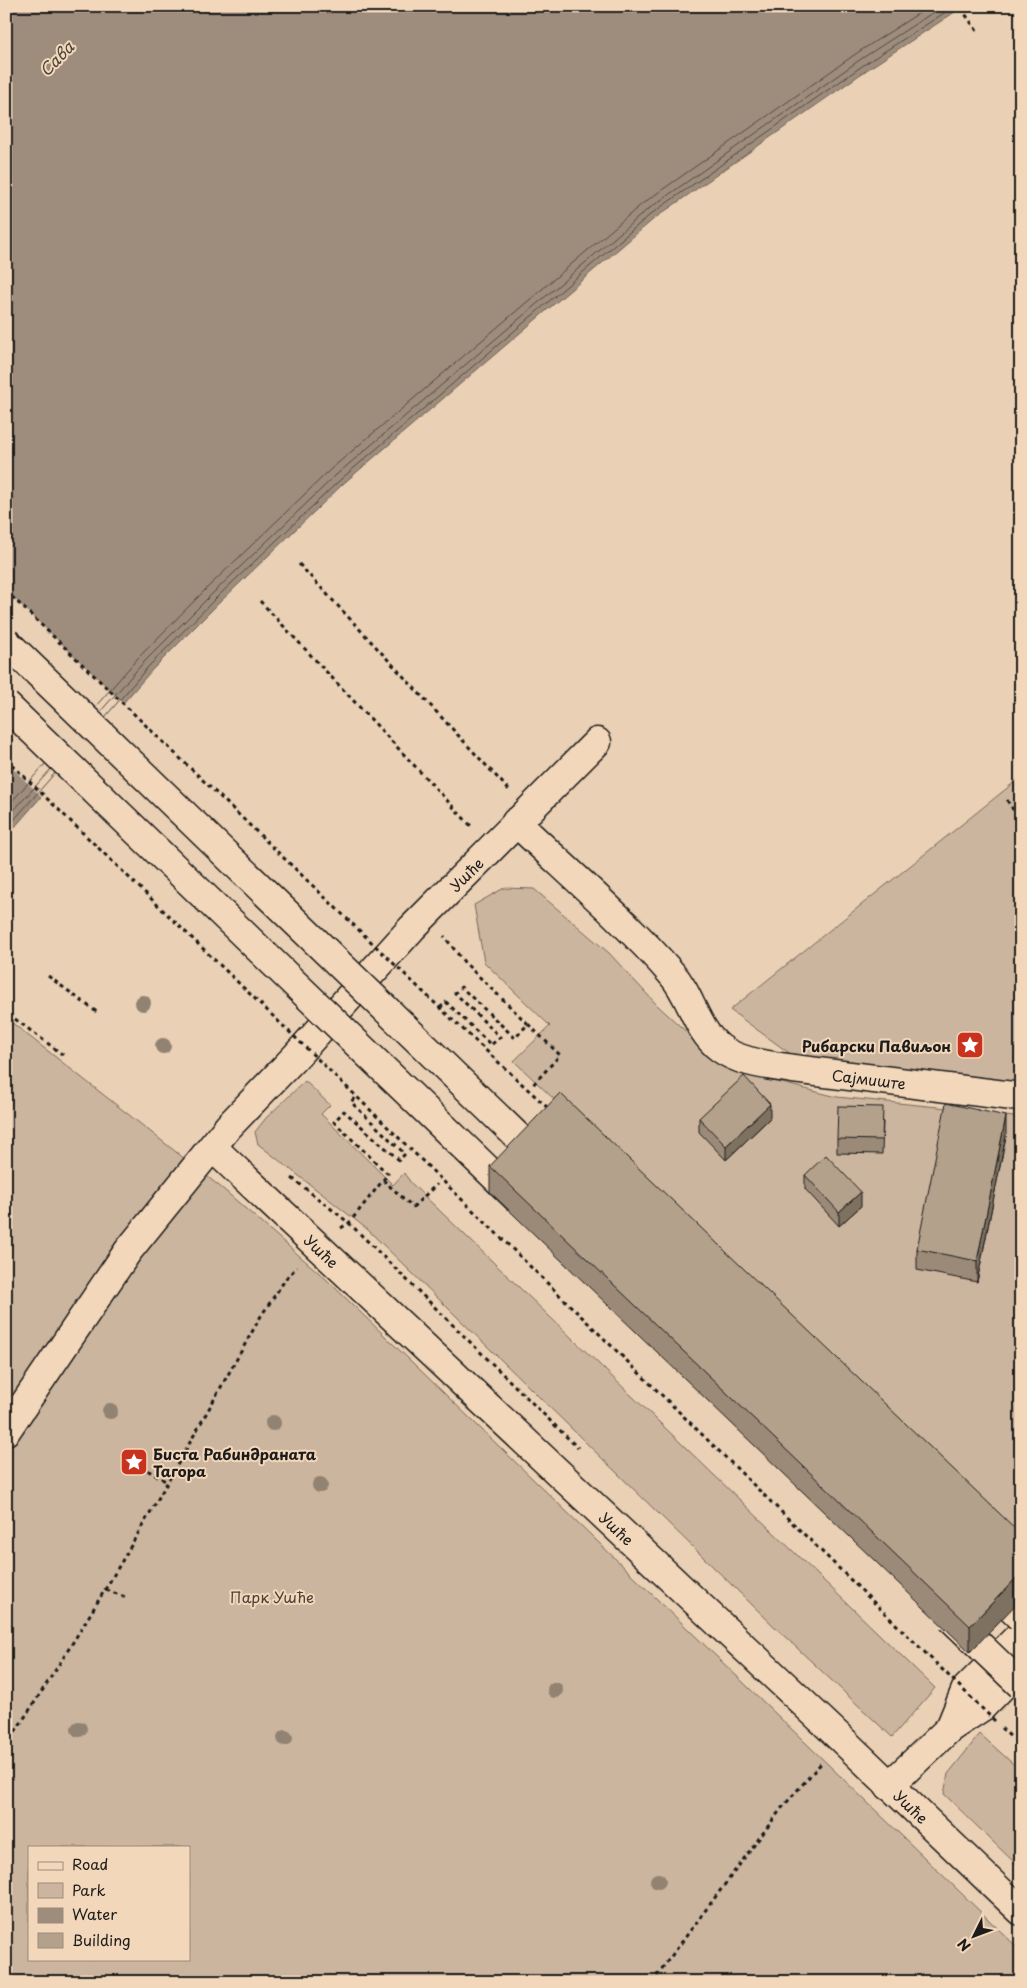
<svg xmlns="http://www.w3.org/2000/svg" width="1027" height="1988" font-family="'Playpen Sans',sans-serif">
  <style>
    .green { fill: #ccb59e; stroke: #74685d; fill-rule: evenodd }
    .water { fill: #9e8d7c; stroke: #6a6056 }
    .pier { fill: #ead0b4 }
    .lines { fill: none; stroke-linecap: round; stroke-linejoin: round }
    .shore { stroke: #504942; stroke-width: 1 }
    .minor-casing { stroke: #1c1c1c; stroke-width: 31 }
    .path { stroke: #1c1c1c; stroke-width: 3; stroke-dasharray: 4 4; stroke-linecap: butt }
    .minor { stroke: #f3d7ba; stroke-width: 28 }
    .secondary-bridge-casing { stroke: #1c1c1c; stroke-width: 31; stroke-linecap: butt }
    .path-bridge { stroke: #1c1c1c; stroke-width: 3; stroke-dasharray: 4 4; stroke-linecap: butt }
    .secondary-bridge { stroke: #f3d7ba; stroke-width: 28 }
    .tree { fill: #918272 }
    .wall { fill: #9b8a78; stroke: #1c1c1c }
    .shaded-wall { fill: #7e7161; stroke: #1c1c1c }
    .building { fill: #b4a18b; stroke: #1c1c1c }
    .labels { text-anchor: middle; dominant-baseline: central; stroke-width: 4; stroke-linejoin: round; paint-order: stroke }
    .street-label { font-size: 15px; fill: #1c1c1c; stroke: #f3d7ba }
    .poi-label { font-size: 15px; font-weight: bold; fill: #1c1c1c; stroke: #f3d7ba; text-anchor: end }
    .park-label { font-size: 15px; fill: #48423c; stroke: #f3d7ba }
    .water-label { font-size: 16px; font-style: italic; fill: #4a443e; stroke: #f3d7ba }
  </style>
  <rect width="100%" height="100%" fill="#ead0b4"/>
  <filter id="ink" filterUnits="userSpaceOnUse"><feTurbulence type="fractalNoise" baseFrequency=".02" numOctaves="2"/><feDisplacementMap in="SourceGraphic" scale="10" xChannelSelector="R" yChannelSelector="G"/><feConvolveMatrix kernelMatrix="1 2 1 2 8 2 1 2 1" color-interpolation-filters="sRGB"/></filter>
  <g filter="url(#ink)">
    <path class="green" d="M1021 777V1087L796 1058 730 1010Z
      M504 888 534 889 609 953 657 1005 727 1069 837 1097 938 1107 1021 1118V1544L514 1061 550 1026 484 962 474 905Z
      M6 1018 223 1189 326 1279 1021 1951V1982H6ZM29 1847H189V1959H29Z
      M305 1081 330 1105 321 1114 393 1185 404 1173 411 1183 935 1688 892 1737 781 1633 367 1229 258 1144 255 1132 266 1118Z
      M980 1734 1021 1771V1869L944 1794 948 1774Z"/>
    <path class="water" d="M6 6H964L868 69 655 218 344 483 219 603 152 670 6 837Z"/>
    <path class="pier" d="M6 591 125 705 43 798 6 762Z"/>
    <g class="lines">
      <path class="shore" d="M95 707 138 658 205 590 331 469 642 204 857 53 930 6
        M100 712 143 663 211 595 336 475 647 210 861 59 943 6
        M105 717 148 667 215 599 340 480 651 214 865 64 955 6
        M6 808 45 764
        M6 819 51 769
        M6 829 55 773"/>
      <g class="minor-casing">
        <g id="minor">
          <path id="s1" d="M516 822C567 871 625 920 671 973 692 996 695 1029 720 1048 740 1063 769 1065 793 1069L1021 1097"/>
          <path id="s2" d="M212 1147 832 1730 1021 1911"/>
          <path id="s3" d="M6 1431 128 1251 228 1127 297 1055 412 928 597 742"/>
          <path d="M950 1728 966 1689 1021 1634"/>
          <path d="M889 1786 950 1728 982 1707 1021 1667"/>
        </g>
      </g>
      <path class="path" d="M961 8 977 31
        M299 564 509 790
        M260 601 472 827
        M1007 800 1021 822
        M48 976 98 1013
        M440 1008 446 1002 491 1045 500 1037 455 993 461 987 515 1038 528 1024 464 962 444 936
        M15 1019 66 1057
        M528 1024 560 1055 531 1087
        M292 1178 349 1223 578 1448
        M383 1180 413 1207 437 1184
        M341 1228 349 1223 388 1174 334 1122 344 1111 399 1160 405 1154 351 1102 356 1096
        M134 1462 167 1482
        M106 1590 125 1597
        M1001 1728 1021 1746
        M6 1745C100 1608 179 1461 261 1316L287 1277 297 1267
        M652 1982 781 1809 823 1761"/>
      <use href="#minor" class="minor"/>
      <g class="secondary-bridge-casing">
        <path id="secondary-bridge" d="M6 642 544 1162
          M6 705 518 1199
          M984 1582 1021 1618
          M951 1618 1021 1685"/>
      </g>
      <path class="path-bridge" d="M6 591 440 1008 548 1108
        M6 759 356 1096 995 1721"/>
      <use href="#secondary-bridge" class="secondary-bridge"/>
    </g>
    <g class="tree">
      <circle cx="143" cy="1003" r="8"/>
      <circle cx="163" cy="1046" r="8"/>
      <circle cx="110" cy="1411" r="8"/>
      <circle cx="273" cy="1423" r="8"/>
      <circle cx="320" cy="1485" r="8"/>
      <circle cx="555" cy="1690" r="8"/>
      <circle cx="79" cy="1729" r="8"/>
      <circle cx="285" cy="1738" r="8"/>
      <circle cx="658" cy="1881" r="8"/>
    </g>
    <path class="wall" d="M699 1118H770L726 1160 699 1132Z
      M883 1121 882 1154 837 1153V1139Z
      M1006 1136 977 1282 917 1270V1249Z
      M490 1166 1021 1534 970 1652 490 1192Z
      M805 1175 861 1206 839 1226 805 1189Z"/>
    <path class="shaded-wall" d="M770 1104V1118L726 1160V1146Z
      M1006 1116V1136L977 1282V1261Z
      M861 1192V1206L839 1226V1212Z
      M1021 1573V1599L970 1652V1626Z"/>
    <path class="building" d="M744 1076 770 1104 726 1146 699 1118Z
      M560 1093 1021 1534V1573L970 1626 490 1166Z
      M946 1103 1006 1116 977 1261 917 1249Z
      M838 1106 883 1107 882 1140 837 1139Z
      M826 1155 861 1192 839 1212 805 1175Z"/>
  </g>
  <defs>
    <g id="sight-square" transform="scale(1.4375)"><rect x="-9" y="-9" width="18" height="18" rx="4" fill="#c8321e" stroke="#f3d7ba"/><path d="M0-6L1.8-2.2L6-1.7L2.9 1.2L3.7 5.4L0 3.3L-3.7 5.4L-2.9 1.2L-6-1.7L-1.8-2.2Z" fill="#fff"/></g>
  </defs>
  <g fill-rule="evenodd">
    <use href="#sight-square" x="970" y="1045"/>
    <use href="#sight-square" x="134" y="1462"/>
  </g>
  <g class="labels">
    <g class="street-label">
      <text stroke="none"><textPath href="#s3" startOffset="724">Ушће</textPath></text>
      <text stroke="none"><textPath href="#s1" startOffset="460">Сајмиште</textPath></text>
      <text stroke="none"><textPath href="#s2" startOffset="151">Ушће</textPath></text>
      <text stroke="none"><textPath href="#s2" startOffset="556">Ушће</textPath></text>
      <text stroke="none"><textPath href="#s2" startOffset="961">Ушће</textPath></text>
    </g>
    <g class="poi-label">
      <text x="951" y="1045">Рибарски Павиљон</text>
      <text x="153" y="1453" text-anchor="start">Биста Рабиндраната<tspan x="153" dy="17">Тагора</tspan></text>
    </g>
    <g class="park-label">
      <text x="272" y="1596">Парк Ушће</text>
    </g>
    <g class="water-label">
      <text transform="translate(56 58) rotate(-46)">Сава</text>
    </g>
  </g>
  <rect width="1027" height="1988" fill="none" stroke="#f3d7ba" stroke-width="25"/>
  <rect x="12" y="12" width="1002" height="1963" fill="none" stroke="#1c1c1c" stroke-width="2" filter="url(#ink)"/>
  <rect x="28" y="1846" width="162" height="115" fill="#f3d7ba" stroke="#9d8c7b"/>
  <rect x="38" y="1862" width="25" height="8" fill="#f3d7ba" stroke="#9d8c7b"/>
  <text x="72" y="1870" font-size="15" fill="#1c1c1c">Road</text>
  <rect x="38" y="1883" width="25" height="15" fill="#ccb59e" stroke="#9d8c7b"/>
  <text x="72" y="1896" font-size="15" fill="#1c1c1c">Park</text>
  <rect x="38" y="1908" width="25" height="15" fill="#9e8d7c" stroke="#9d8c7b"/>
  <text x="72" y="1920" font-size="15" fill="#1c1c1c">Water</text>
  <rect x="38" y="1933" width="25" height="15" fill="#b4a18b" stroke="#9d8c7b"/>
  <text x="72" y="1946" font-size="15" fill="#1c1c1c">Building</text>
  <g transform="translate(974 1936) rotate(228)" stroke="#f3d7ba" stroke-width="4" paint-order="stroke">
  <path d="M0-4L9 19L0 12L-9 19Z" fill="#1c1c1c"/>
  <text y="-8" font-size="14" font-weight="bold" text-anchor="middle" fill="#1c1c1c">N</text>
  </g>
</svg>
